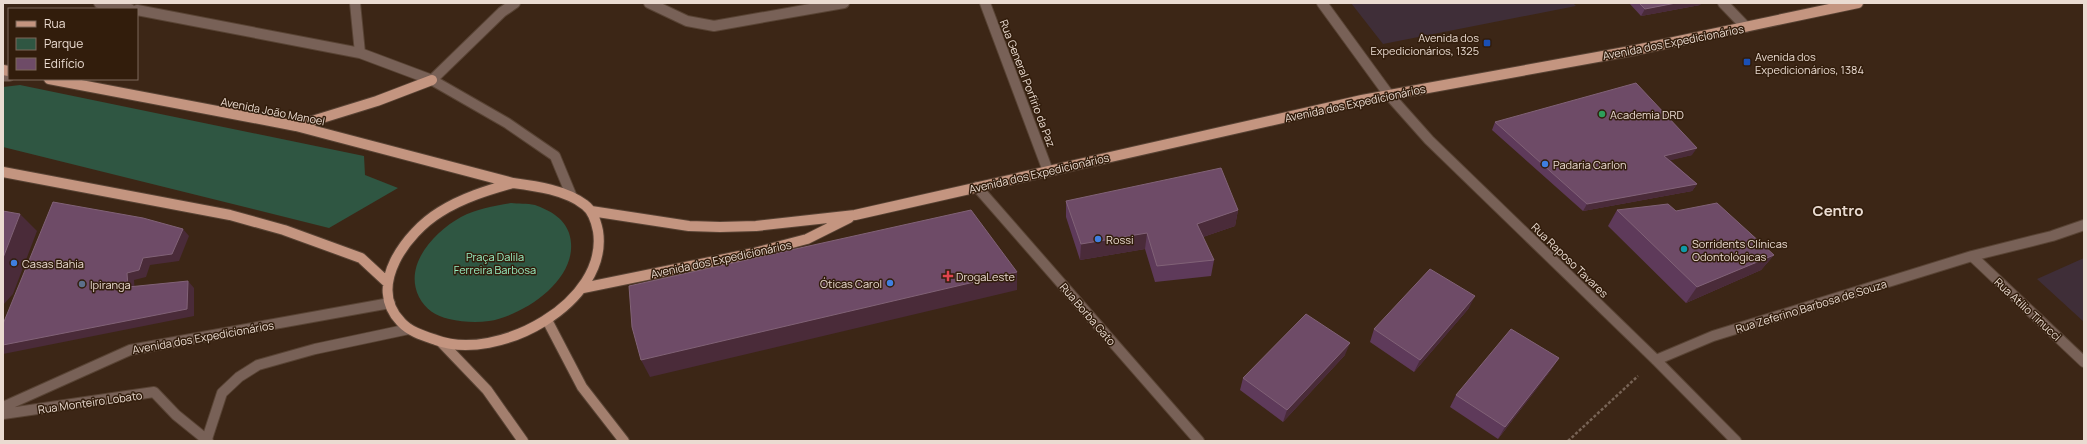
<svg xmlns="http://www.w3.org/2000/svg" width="2087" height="444" font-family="Manrope,sans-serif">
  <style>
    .education { fill: #3f2e38 }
    .green { fill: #2f5642 }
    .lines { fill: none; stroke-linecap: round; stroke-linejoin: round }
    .service-casing { stroke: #584334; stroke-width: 12 }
    .minor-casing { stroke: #584334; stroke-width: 12 }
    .secondary-casing { stroke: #584334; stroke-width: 12 }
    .primary-casing { stroke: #584334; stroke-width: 12 }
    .path { stroke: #786456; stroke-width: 2.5; stroke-dasharray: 3 2; stroke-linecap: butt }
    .service { stroke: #786157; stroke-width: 10 }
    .minor { stroke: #786157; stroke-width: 10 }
    .secondary { stroke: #a37f6e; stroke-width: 10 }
    .primary { stroke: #c49580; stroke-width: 10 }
    .wall { fill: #5e3a5a }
    .shaded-wall { fill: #4a2b39 }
    .building { fill: #6e4b67; stroke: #816277 }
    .transit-dot { fill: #1a4fb4; stroke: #321d0c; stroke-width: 1.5 }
    .leisure-dot { fill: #2e9e5b; stroke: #321d0c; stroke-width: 1.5 }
    .shop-dot { fill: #3f7fe0; stroke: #321d0c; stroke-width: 1.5 }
    .culture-dot { fill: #0f9aa8; stroke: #321d0c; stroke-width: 1.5 }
    .health-dot { fill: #e0444e; stroke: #321d0c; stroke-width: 1.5 }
    .service-dot { fill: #5c6f8a; stroke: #321d0c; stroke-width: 1.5 }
    .labels { text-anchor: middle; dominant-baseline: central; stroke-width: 3; stroke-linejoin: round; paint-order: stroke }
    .poi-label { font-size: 11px; fill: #eadbd1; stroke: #321d0c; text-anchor: start }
    .street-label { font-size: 11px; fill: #eadbd1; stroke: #321d0c }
    .park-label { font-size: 11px; fill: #98efc2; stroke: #321d0c }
    .district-label { font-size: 15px; font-weight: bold; fill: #eadbd1; stroke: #321d0c }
  </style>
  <rect width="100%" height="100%" fill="#3c2616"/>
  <path class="education" d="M1351 3H1573L1576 6 1383 44Z
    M2084 258V322L2037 279Z"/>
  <path class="green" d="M20 85 364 156 365 175 398 188 329 228 3 147V87Z
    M511 203C518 204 527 203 535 205 549 210 564 218 569 233 583 276 526 315 489 321 476 323 462 322 449 319 436 316 425 309 419 297 403 265 434 232 461 217 476 209 494 206 511 203Z"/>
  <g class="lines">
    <g class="service-casing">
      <path id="service" d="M3 76H9"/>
    </g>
    <g class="minor-casing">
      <path id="minor" d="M99 3 130 9
        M355 3 360 53
        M649 3 687 21 714 26 844 3
        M985 3 1048 171
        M1322 3 1389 95 1429 140 1656 360 1736 441
        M1723 3 1746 27
        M137 10 360 53 432 80 507 123 555 156 572 197
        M432 80 502 12 515 3
        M977 187 1199 441
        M1972 256 2084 362
        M1656 360 1713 336 1972 256 2052 236 2084 225
        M3 407 130 350 390 303
        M3 414 154 392 176 415 208 441
        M207 439 222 393 239 377 258 365 315 349 409 329"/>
    </g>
    <g class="secondary-casing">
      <path id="secondary" d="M547 320 582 387 624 441
        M442 343 487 390 523 441"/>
    </g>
    <g class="primary-casing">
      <path id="primary" d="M3 70 9 71
        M49 79 296 126 513 183
        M296 126 377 101 432 80
        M3 172 230 215 284 230 361 258 388 283
        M513 183C536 186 566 190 585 205 593 211 596 221 598 231 609 303 497 363 436 340 424 336 410 332 401 322 366 286 407 232 440 212 462 198 488 190 513 183Z
        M591 211 689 226 720 227 756 226 855 215 1362 100 1636 50 1858 3
        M583 288 754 253 807 239 849 218"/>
    </g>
    <path class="path" d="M1568 441 1638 376"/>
    <use href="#service" class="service"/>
    <use href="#minor" class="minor"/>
    <use href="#secondary" class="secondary"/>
    <use href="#primary" class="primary"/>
  </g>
  <path class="wall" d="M1629 3H1701L1700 5 1641 16Z
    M1495 122 1692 155 1670 160 1697 184 1692 191 1583 211 1492 130Z
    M1066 201 1238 210 1235 226 1203 237 1214 260 1211 276 1155 282 1145 249 1080 260 1066 217Z
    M1617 210 1676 211 1774 255 1761 270 1686 303 1608 226Z
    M1469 308 1414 372 1370 342 1374 329Z
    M1345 355 1283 422 1240 390 1243 378Z
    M1559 358 1551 370 1498 439 1450 407 1456 395Z"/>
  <path class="shaded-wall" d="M1676 3H1701L1700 5 1641 16 1645 9Z
    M1697 148 1692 155 1660 163 1664 156Z
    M1697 184 1692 191 1583 211 1587 204Z
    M1238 210 1235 226 1194 240 1197 224Z
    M20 214 37 231 13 294 3 305V258Z
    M183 229 189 236 179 261 150 265 146 277 134 280 135 294 128 287 127 273 143 258Z
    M1147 233 1145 249 1080 260 1081 244Z
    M1774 255 1761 270 1686 303 1697 287Z
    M1017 272V290L650 377 641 360Z
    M188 281 194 288V316L3 354V345Z
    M1475 296 1469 308 1414 372 1420 360Z
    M1350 343 1345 355 1283 422 1287 410Z
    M1559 358 1551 370 1498 439 1505 427Z"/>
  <path class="building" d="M1639 3H1676L1645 9Z
    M1636 83 1697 148 1664 156 1697 184 1587 204 1495 122Z
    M1221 168 1238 210 1197 224 1214 260 1157 266 1147 233 1081 244 1066 201Z
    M53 202 143 218 183 229 172 254 143 258 139 270 127 273 128 287 188 281 187 309 3 345V324Z
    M1717 203 1774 255 1697 287 1617 210 1668 204 1676 211Z
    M971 210 1017 272 641 360 632 327 629 286Z
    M3 211 20 214 3 258Z
    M1430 269 1475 296 1420 360 1374 329Z
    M1306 314 1350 343 1287 410 1243 378Z
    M1511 329 1559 358 1505 427 1456 395Z"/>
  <g class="transit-dot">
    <rect x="1483" y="39" width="8" height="8" rx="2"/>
    <rect x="1743" y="58" width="8" height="8" rx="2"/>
  </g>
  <circle class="leisure-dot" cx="1602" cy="114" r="4"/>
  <g class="shop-dot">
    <circle cx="1545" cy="164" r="4"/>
    <circle cx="1098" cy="239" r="4"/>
    <circle cx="14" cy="263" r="4"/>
    <circle cx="890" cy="283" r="4"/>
  </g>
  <circle class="culture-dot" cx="1684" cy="249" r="4"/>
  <path class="health-dot" d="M946 270h4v4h4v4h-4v4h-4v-4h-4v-4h4z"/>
  <circle class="service-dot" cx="82" cy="284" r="4"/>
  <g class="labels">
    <g class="poi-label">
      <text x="1479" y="37" text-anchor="end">Avenida dos<tspan x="1479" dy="13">Expedicionários, 1325</tspan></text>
      <text x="1755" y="56">Avenida dos<tspan x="1755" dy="13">Expedicionários, 1384</tspan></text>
      <text x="1610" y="114">Academia DRD</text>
      <text x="1553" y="164">Padaria Carlon</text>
      <text x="1106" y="239">Rossi</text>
      <text x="1692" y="243">Sorridents Clínicas<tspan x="1692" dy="13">Odontológicas</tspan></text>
      <text x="22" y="263">Casas Bahia</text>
      <text x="956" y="276">DrogaLeste</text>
      <text x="882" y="283" text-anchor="end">Óticas Carol</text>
      <text x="90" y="284">Ipiranga</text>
    </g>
    <g class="street-label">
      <text transform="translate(1673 42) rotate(-11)">Avenida dos Expedicionários</text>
      <text transform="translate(1028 83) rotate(69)">Rua General Porfírio da Paz</text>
      <text transform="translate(1355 103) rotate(-12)">Avenida dos Expedicionários</text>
      <text transform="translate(273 111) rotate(11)">Avenida João Manoel</text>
      <text transform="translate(1039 173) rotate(-13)">Avenida dos Expedicionários</text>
      <text transform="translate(721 259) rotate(-12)">Avenida dos Expedicionários</text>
      <text transform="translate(1570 260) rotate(44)">Rua Raposo Tavares</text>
      <text transform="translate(1811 306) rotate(-17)">Rua Zeferino Barbosa de Souza</text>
      <text transform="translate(2028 309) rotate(43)">Rua Atílio Tinucci</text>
      <text transform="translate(1088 314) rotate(49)">Rua Borba Gato</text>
      <text transform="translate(203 337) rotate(-10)">Avenida dos Expedicionários</text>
      <text transform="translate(90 402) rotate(-8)">Rua Monteiro Lobato</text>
    </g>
    <g class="park-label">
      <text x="495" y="256">Praça Dalila<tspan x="495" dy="13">Ferreira Barbosa</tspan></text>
    </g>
    <g class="district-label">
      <text x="1838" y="210">Centro</text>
    </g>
  </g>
  <rect width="2087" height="444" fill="none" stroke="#eadbd1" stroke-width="8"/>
  <rect x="8" y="8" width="130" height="72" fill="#321d0c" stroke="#7c695b"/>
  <rect x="16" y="21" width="20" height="6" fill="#c49580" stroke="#7c695b"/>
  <text x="44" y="28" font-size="12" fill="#eadbd1">Rua</text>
  <rect x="16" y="38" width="20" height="12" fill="#2f5642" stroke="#7c695b"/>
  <text x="44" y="48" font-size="12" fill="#eadbd1">Parque</text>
  <rect x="16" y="58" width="20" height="12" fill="#6e4b67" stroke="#7c695b"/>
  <text x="44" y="68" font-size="12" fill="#eadbd1">Edifício</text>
</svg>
